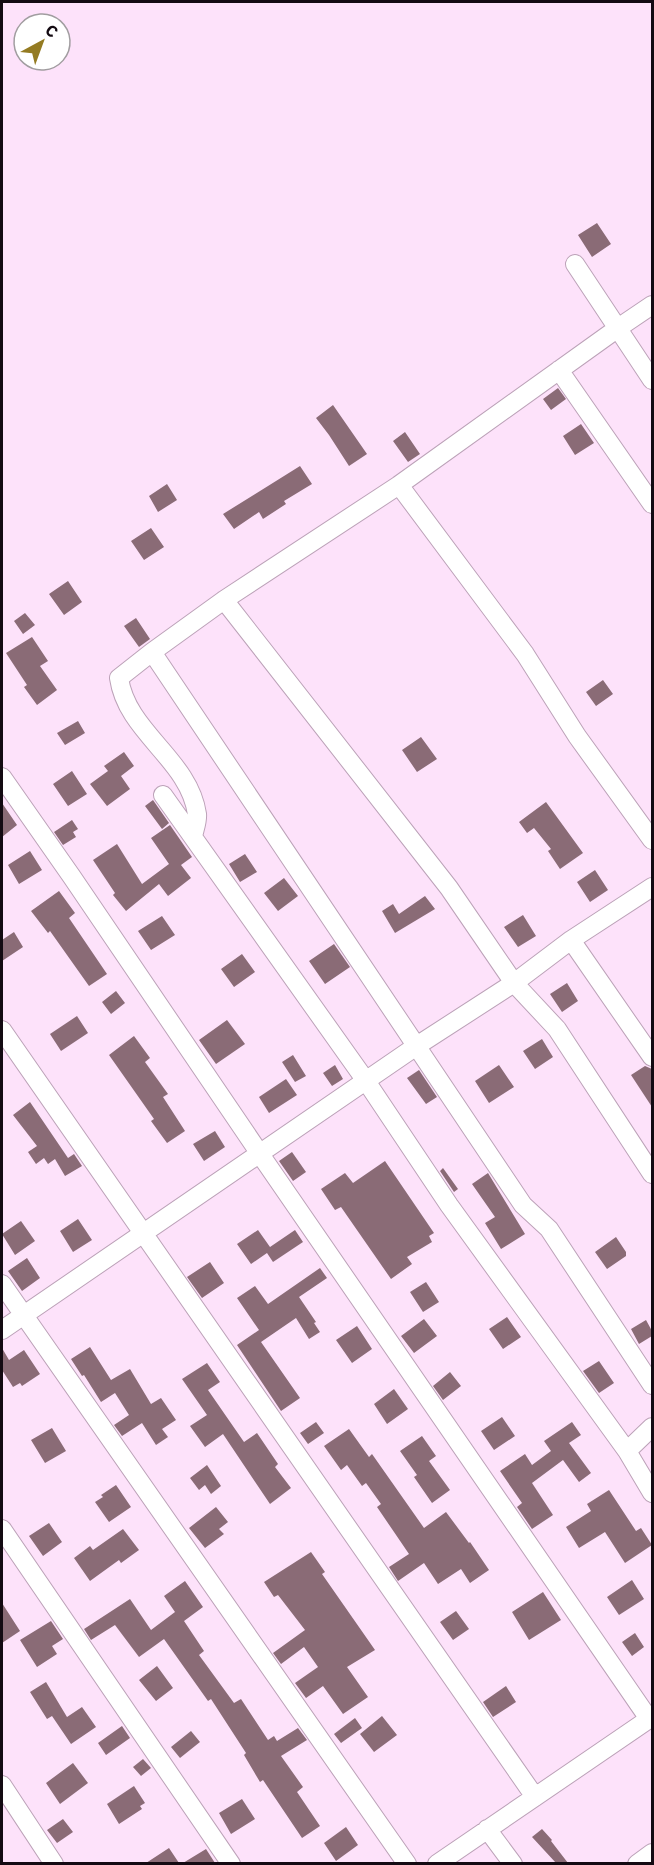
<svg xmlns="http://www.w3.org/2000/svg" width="654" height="1865" font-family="'IBM Plex Sans',sans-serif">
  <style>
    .building { fill: #8a6b76 }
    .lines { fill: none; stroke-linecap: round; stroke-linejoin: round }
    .minor-casing { stroke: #bca2b8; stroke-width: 20 }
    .minor { stroke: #fff; stroke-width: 18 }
  </style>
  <rect width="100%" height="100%" fill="#fde2fa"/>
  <path class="building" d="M597 223 611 244 592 257 578 235Z
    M558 388 566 399 551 410 543 399Z
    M333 405 367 454 349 466 329 435 316 418Z
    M581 424 594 443 575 455 563 436Z
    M405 432 420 454 408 462 393 441Z
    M300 466 312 484 284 501 286 504 263 519 259 512 234 529 223 514Z
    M167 484 177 500 158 512 149 496Z
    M151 528 164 547 144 560 131 541Z
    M68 581 82 602 64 615 49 594Z
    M25 613 35 625 23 634 14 621Z
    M136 618 150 639 139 647 124 626Z
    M32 637 48 661 40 666 57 690 37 705 24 687 27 685 6 653Z
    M603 680 613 694 596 706 586 692Z
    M78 721 85 733 65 745 57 733Z
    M421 737 437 759 417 772 402 750Z
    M124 752 134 766 121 776 130 789 107 806 90 784 108 771 104 766Z
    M72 771 87 794 68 806 53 784Z
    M153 800 169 823 162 829 145 806Z
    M546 802 583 853 560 869 548 851 551 849 534 828 527 833 519 822Z
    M2 803 17 825 2 837Z
    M72 820 78 829 73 832 76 837 63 845 54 832Z
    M170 825 192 857 181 865 191 878 168 896 159 884 126 911 113 895 115 893 93 860 117 844 142 884 169 864 151 838Z
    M30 851 42 870 19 884 8 865Z
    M245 854 257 872 240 882 229 864Z
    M595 870 608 890 590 902 577 882Z
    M284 878 298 896 278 911 264 893Z
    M59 891 75 913 69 918 107 974 89 986 50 931 48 933 31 911Z
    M425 896 435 909 395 933 382 911 393 904 399 914Z
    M523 915 536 936 518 947 504 927Z
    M162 916 175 935 151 950 138 931Z
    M14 932 23 947 2 961V940Z
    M334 944 350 967 325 984 309 961Z
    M242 954 255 972 234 987 221 969Z
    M567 983 578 1001 562 1012 550 994Z
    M116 991 125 1003 111 1014 102 1002Z
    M77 1016 88 1033 61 1051 50 1034Z
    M227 1020 245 1044 216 1064 199 1040Z
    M134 1036 150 1058 145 1062 168 1094 163 1097 185 1131 167 1143 151 1121 154 1119 109 1055Z
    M542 1039 553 1057 535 1069 523 1051Z
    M293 1055 306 1076 295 1082 282 1062Z
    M335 1065 343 1079 332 1086 323 1073Z
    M499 1065 514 1087 489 1103 475 1081Z
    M645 1066 652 1069V1107L631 1075Z
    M419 1070 437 1097 426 1104 407 1078Z
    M286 1079 297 1095 269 1113 259 1097Z
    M30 1102 68 1158 74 1154 82 1166 65 1176 55 1159 48 1164 44 1158 36 1164 28 1152 37 1146 13 1115Z
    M215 1131 225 1147 204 1161 193 1144Z
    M292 1152 306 1172 293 1181 279 1161Z
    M385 1161 434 1233 429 1236 432 1242 407 1257 412 1264 391 1279 341 1207 335 1210 321 1189 345 1173 353 1183Z
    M443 1168 458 1189 454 1192 440 1171Z
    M488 1173 525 1234 501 1249 485 1223 495 1217 472 1184Z
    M78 1219 92 1240 73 1252 60 1231Z
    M21 1221 35 1241 15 1255 2 1234Z
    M258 1230 270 1247 295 1230 303 1242 273 1262 267 1253 251 1264 237 1244Z
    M616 1237 626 1252V1256L607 1269 595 1252Z
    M27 1258 40 1278 22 1291 8 1271Z
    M210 1262 224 1283 202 1298 187 1277Z
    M320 1268 327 1278 299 1297 316 1322 314 1323 320 1332 309 1339 296 1318 261 1342 300 1398 281 1411 237 1345 259 1330 237 1298 255 1286 268 1304Z
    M426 1282 439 1302 423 1312 410 1292Z
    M507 1317 521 1337 503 1349 489 1329Z
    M424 1319 437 1336 414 1353 401 1336Z
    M646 1320 652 1331V1336L639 1344 631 1329Z
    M357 1326 372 1349 352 1363 336 1340Z
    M90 1347 111 1380 130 1369 151 1404 161 1398 176 1420 162 1429 168 1437 156 1445 142 1423 122 1436 114 1425 129 1415 115 1393 101 1402 84 1375 82 1376 71 1359Z
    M2 1348 9 1360 24 1350 40 1374 22 1386 20 1383 13 1387 2 1370Z
    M599 1361 614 1383 599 1393 583 1371Z
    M207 1363 220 1382 208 1390 244 1442 257 1433 278 1464 275 1467 291 1488 270 1504 223 1434 205 1447 190 1426 207 1415 182 1379Z
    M450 1372 461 1386 443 1400 433 1386Z
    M394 1389 408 1409 387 1424 374 1404Z
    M502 1417 515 1436 494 1450 481 1431Z
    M316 1422 324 1433 308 1444 300 1433Z
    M572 1422 581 1435 569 1443 591 1473 579 1482 563 1460 532 1483 553 1515 532 1529 517 1507 522 1503 500 1471 525 1454 532 1465 551 1451 544 1441Z
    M52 1428 66 1451 45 1463 31 1440Z
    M349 1429 369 1457 372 1454 424 1528 446 1512 469 1543 470 1542 489 1570 470 1583 461 1569 438 1584 424 1563 398 1581 389 1567 409 1554 377 1507 381 1504 366 1483 362 1486 347 1465 341 1470 324 1446Z
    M422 1436 436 1456 429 1461 450 1490 432 1503 414 1477 417 1475 400 1451Z
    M207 1465 221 1486 211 1494 205 1485 199 1490 190 1478Z
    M116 1485 131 1507 109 1522 95 1502 103 1497 101 1495Z
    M609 1490 636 1531 641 1528 652 1545 625 1563 605 1532 579 1548 566 1527 591 1511 587 1504Z
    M216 1507 228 1522 219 1529 224 1534 205 1548 189 1528Z
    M49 1523 62 1542 43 1556 29 1536Z
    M123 1529 139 1550 121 1563 119 1560 90 1581 74 1558 90 1546 93 1550Z
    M311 1552 325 1572 322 1574 375 1650 347 1667 368 1697 343 1714 323 1686 306 1698 295 1683 318 1667 304 1647 281 1664 273 1653 305 1630 278 1595 274 1597 264 1582Z
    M632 1580 644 1599 619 1615 607 1597Z
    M185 1581 203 1607 184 1621 204 1651 199 1655 234 1703 241 1699 268 1740 274 1736 277 1741 298 1728 307 1740 281 1756 303 1787 297 1792 320 1826 302 1838 263 1780 260 1782 244 1755 246 1753 211 1699 208 1701 164 1639 139 1657 115 1625 91 1640 84 1629 130 1599 151 1630 175 1612 164 1596Z
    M543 1592 561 1620 529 1640 512 1612Z
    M2 1603 20 1631 2 1643Z
    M456 1611 469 1629 453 1640 440 1622Z
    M51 1621 63 1639 52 1646 57 1654 37 1667 20 1640Z
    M635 1633 644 1647 632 1656 622 1642Z
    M157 1666 173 1688 156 1701 139 1680Z
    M46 1682 67 1717 82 1707 96 1727 71 1744 52 1716 47 1719 30 1692Z
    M506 1686 516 1702 493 1717 483 1702Z
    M382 1716 397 1735 374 1752 360 1734Z
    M355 1718 362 1728 341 1743 334 1734Z
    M122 1726 130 1738 106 1755 98 1743Z
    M191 1731 200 1742 180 1758 171 1747Z
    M143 1759 151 1768 141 1776 133 1767Z
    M73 1763 88 1783 60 1804 46 1783Z
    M134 1786 145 1803 140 1806 142 1809 119 1824 107 1804Z
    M242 1799 255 1819 231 1834 219 1813Z
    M63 1819 73 1832 57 1843 47 1830Z
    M346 1827 358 1845 336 1861 324 1843Z
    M542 1829 552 1840 551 1841 568 1863H556L532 1837Z
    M169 1848 179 1863H146Z
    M206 1849 215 1863H183Z"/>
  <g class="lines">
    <g class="minor-casing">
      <path id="minor" d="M575 264 652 380
        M559 370 652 504
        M399 485 618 328 652 305
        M224 600 449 888 514 983 557 1029 652 1174
        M152 652 119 678C127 733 189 759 197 814 198 821 194 830 193 837
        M2 777 72 877 260 1154 649 1719
        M163 795 366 1081 449 1205 627 1451 652 1493
        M652 840 577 736 525 654 399 485 224 600 152 652 523 1205 549 1229 652 1385
        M571 940 652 1057
        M2 1030 535 1797
        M2 1284 407 1864
        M2 1330 415 1047 514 983 571 940 652 887
        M627 1451 652 1427
        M2 1529 231 1864
        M2 1785 54 1864
        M487 1829 513 1864
        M437 1864 652 1717
        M637 1864 652 1853"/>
    </g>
    <use href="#minor" class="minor"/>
  </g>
  <rect width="654" height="1865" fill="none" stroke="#130a12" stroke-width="6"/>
  <g transform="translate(42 42) rotate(41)"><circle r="28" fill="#ffffff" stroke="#a19da0" stroke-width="1.5"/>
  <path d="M0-4.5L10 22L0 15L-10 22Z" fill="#947b22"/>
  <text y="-9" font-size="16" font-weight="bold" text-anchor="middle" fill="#130a12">С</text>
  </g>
</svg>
